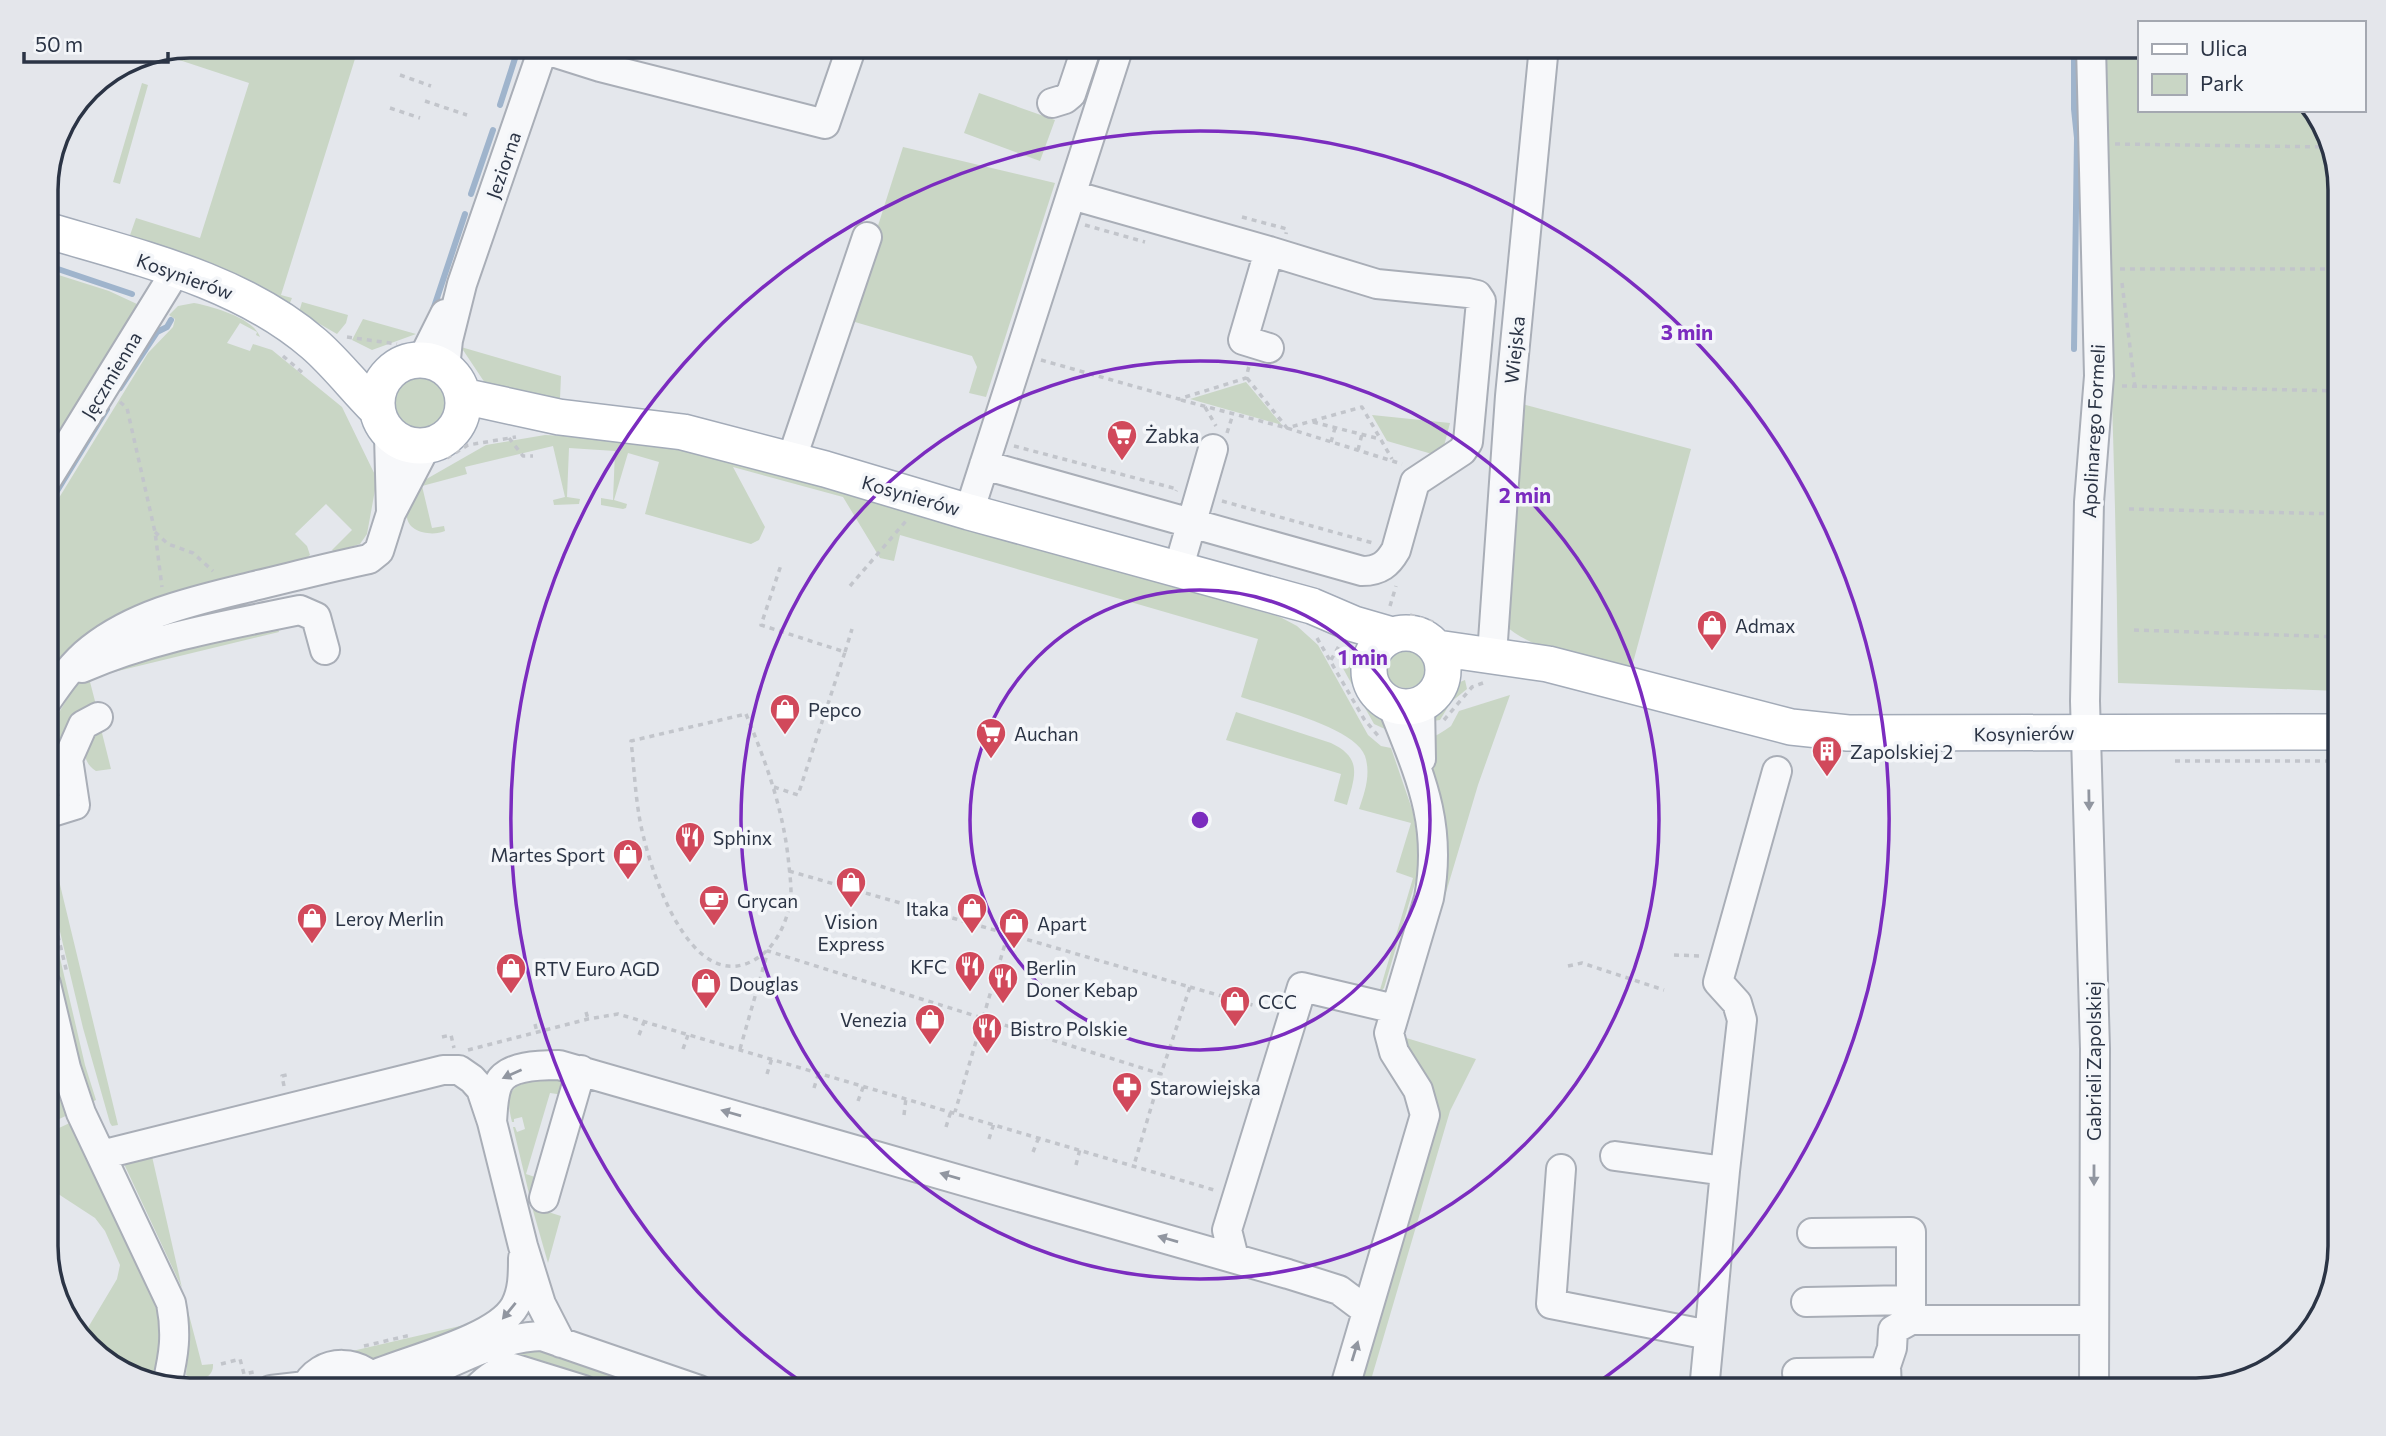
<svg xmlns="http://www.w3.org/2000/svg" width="2386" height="1436" font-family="Commissioner,sans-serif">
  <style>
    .green { fill: #c9d6c5 }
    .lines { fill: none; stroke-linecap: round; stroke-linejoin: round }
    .stream { stroke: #9fb4cc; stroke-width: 6 }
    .minor-casing { stroke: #a9aeb7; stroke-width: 32 }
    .major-casing { stroke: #a3abb8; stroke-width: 38 }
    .path { stroke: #c2c5cb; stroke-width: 3.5; stroke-dasharray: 5 5; stroke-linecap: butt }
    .minor { stroke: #f7f8fa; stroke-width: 28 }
    .major { stroke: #fff; stroke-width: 35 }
    .oneway { fill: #9196a0 }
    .ring { fill: none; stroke: #7b2cbf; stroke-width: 3.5 }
    .labels { text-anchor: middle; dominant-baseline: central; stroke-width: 7; stroke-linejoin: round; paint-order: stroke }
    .street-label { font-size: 19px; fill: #2b3445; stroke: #f4f6f9 }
    .poi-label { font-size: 19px; fill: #2b3445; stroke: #f4f6f9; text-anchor: start }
    .rim { fill: none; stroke: #2b3445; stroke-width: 3.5 }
    .centre { fill: #7b2cbf; stroke: #f4f6f9; stroke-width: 3.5 }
    .ring-label { font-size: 21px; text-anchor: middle; font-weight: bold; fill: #7b2cbf; stroke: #f4f6f9; stroke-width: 7; stroke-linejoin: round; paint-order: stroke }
  </style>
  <rect width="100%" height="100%" fill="#e4e7ec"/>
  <path class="green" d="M190 46H359L281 295 292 298 289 305 236 274 194 257 129 238 136 218 200 238 249 83 155 52Z
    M2101 46H2139V110H2314L2321 117 2340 181V691L2118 683C2116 470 2107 258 2101 46Z
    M142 83 148 85 120 184 113 182Z
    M979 93 1055 120 1040 161 964 133Z
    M903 147 1055 183 986 397 969 393 977 367 972 356 848 320Z
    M46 271 109 291 137 304 46 460Z
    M302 302 348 315 346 323 337 334 299 312Z
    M194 303C211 306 254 318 260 337L256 335 257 332 240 323 227 343 250 351 253 344 272 350 342 407 377 479 367 534 360 544 334 552 332 550 352 530 326 504 295 534 307 546 310 555 307 558 224 580 46 684V519L148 353 173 327 175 319 169 315 178 306Z
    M363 319 416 334 372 350 352 340Z
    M461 347 561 376 560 399 487 386Z
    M393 403a27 27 0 1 1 54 0a27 27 0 1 1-54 0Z
    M1246 382 1282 425 1190 399Z
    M1515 402 1691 449 1631 670C1595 660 1531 651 1505 625Z
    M1372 415 1450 423 1444 446 1432 454 1387 441Z
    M545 435 592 437 681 449 901 508 1280 617 1297 626 1318 645 1368 735 1381 746 1391 748 1413 812 1417 838 1418 873 1384 988 1379 993 1413 878 1396 872 1411 823 1359 809C1365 792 1371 774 1365 756 1355 727 1270 707 1241 697L1258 639 900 535 894 561 880 558 843 497 733 467 765 527 759 540 751 544 645 514 659 462 628 453 614 500 627 504 626 508 623 509 601 505V498L613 500 615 451 569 448 567 497 580 499 579 504 554 505 553 500 565 497 553 446 465 467 467 474 422 486 432 528 444 526 445 531C431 537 404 532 407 512 408 503 413 493 416 485L486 445Z
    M276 621 279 632 89 678 96 705 65 741 52 794 46 801V734L75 686 95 667Z
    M1386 668a20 20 0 1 1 40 0a20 20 0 1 1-40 0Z
    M1345 649 1356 661 1368 694 1379 705 1387 730 1374 724 1340 663Z
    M1465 680 1467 689 1451 702 1440 720 1425 722C1430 702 1445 688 1465 680Z
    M1510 695 1478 785 1403 1037 1476 1059 1450 1111 1368 1390H1354L1428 1088 1403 1038V1026L1441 891 1425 740C1434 737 1443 732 1451 726L1459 711Z
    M1236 712 1331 743C1363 758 1355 776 1347 805L1334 801 1341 774 1226 740Z
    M100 725 111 769 96 771C83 763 84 751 84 736Z
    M56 826 57 832 48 835 118 1125 112 1126 110 1123 83 1028 46 873V829Z
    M46 898 85 1065 96 1100 88 1104 46 941Z
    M550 1079 567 1083 564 1095 550 1093 526 1174 538 1178 531 1202 513 1127H515L517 1132 525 1129 522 1117 514 1119V1122H512C502 1084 518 1083 550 1079Z
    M51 1083 60 1090 70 1114 46 1125V1084Z
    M74 1121 152 1284 165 1329 157 1382 117 1371 83 1336 117 1279 120 1265 105 1231 95 1218 46 1186V1134Z
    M151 1152 182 1288 202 1365 213 1364C214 1379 198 1383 186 1375L190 1328 182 1288 125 1166 126 1159Z
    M532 1207 561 1216 548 1263Z
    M499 1317 378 1365 335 1355Z
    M539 1348 670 1390H607L509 1357 466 1390H444L496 1357Z"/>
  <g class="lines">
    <path class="stream" d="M2074 46V109L2077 138 2074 349
      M500 105 519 46
      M471 194 493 130
      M46 265 132 294
      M433 310 465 214
      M120 388 157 332 167 327 171 320
      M46 509 107 409"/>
    <g class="minor-casing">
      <path id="minor" d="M2091 46 2099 376 2089 502 2085 701 2095 1049 2094 1390
        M543 49 600 67 825 124 852 46
        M1052 103 1065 99 1071 94 1087 46
        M1072 195 1269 251 1243 340 1269 348
        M422 360 445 314
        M445 368 448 340 462 284 544 46
        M389 435 391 512
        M791 461 867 237
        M984 465 1362 571C1380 571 1388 564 1396 550L1415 482 1462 451 1468 442 1481 301 1477 295 1468 293 1377 284 1269 251
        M46 481 177 269
        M969 512 1119 46
        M1178 570 1213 449
        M1492 655 1510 396 1544 46
        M82 668C151 638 227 625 300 610L316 617 325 650
        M46 702C59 683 73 663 91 649 138 612 198 600 254 586 292 577 330 567 369 559L379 551 391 513 426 446
        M1420 705 1421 759
        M46 814 75 805 68 759 83 725 98 717
        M46 984 66 1068 81 1113 171 1303C177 1334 174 1354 167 1384
        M492 1122C493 1109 493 1095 498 1084 507 1065 541 1065 559 1065L1288 1274 1339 1290 1367 1311
        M101 1155 443 1070H459L472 1079 481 1089 492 1122 523 1246 541 1304 561 1343
        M1615 1156 1725 1171
        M1561 1169 1551 1304 1709 1335
        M544 1198 581 1070
        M1812 1233 1911 1232V1320
        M1234 1258 1227 1230 1302 987 1395 1009
        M1806 1302 1911 1300
        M1797 1373 1886 1372
        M371 1376C407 1360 496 1340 515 1306 523 1291 523 1275 523 1258
        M271 1390 306 1386
        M304 1390C319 1356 366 1357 381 1390
        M400 1390C437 1367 498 1337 542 1336L699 1390
        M476 1390C486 1379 498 1370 513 1368L584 1390
        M1344 1390 1425 1115 1418 1090 1394 1052 1389 1033 1429 898C1443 822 1419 774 1392 705
        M1704 1390 1725 1171 1742 1020 1737 1003 1718 982 1777 771
        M1887 1390 1886 1366 1892 1348 1893 1330 1911 1320H2093"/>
    </g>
    <g class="major-casing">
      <path id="major" d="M46 230C136 257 240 280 314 344 336 363 355 388 376 409
        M377 403a43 43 0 1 1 86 0a43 43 0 1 1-86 0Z
        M463 396 559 417 683 432 825 469 969 512 1312 606 1354 624 1392 635
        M1369 670a37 37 0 1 1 74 0a37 37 0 1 1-74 0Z
        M1437 648 1548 664 1791 727 1848 733 2340 732"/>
    </g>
    <path class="path" d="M417 46 441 57
      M400 75 431 86
      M425 101 467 115
      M390 108 420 118
      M2115 144 2330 147
      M1242 217 1287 229 1286 234
      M1085 225 1145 242
      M2120 269H2340
      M2122 283 2135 387
      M347 337 397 344
      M283 356 304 374
      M1041 360 1179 399 1246 378 1249 366
      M1247 378 1287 428 1362 407 1392 459
      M2122 386 2340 391
      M1181 400 1287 428 1402 464
      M120 402 127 408 155 532 162 587
      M1205 407 1216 426
      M1313 422 1380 439
      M1227 433 1233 414
      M509 438 523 456H533
      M1331 442 1335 428
      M1014 446 1177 489 1176 491
      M1358 450 1362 434
      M447 458 468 445 516 437
      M1222 501 1373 543
      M2129 509 2340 514
      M155 532 168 544 193 553 213 571
      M850 586 906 521
      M1390 606 1396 586
      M1410 615 1433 622
      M2134 630 2340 637
      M1317 638 1364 719 1380 738
      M845 652 852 629
      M1331 660 1339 646
      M746 714C767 765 784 811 789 866 790 875 791 884 791 893 790 916 778 944 759 957 690 1004 646 861 639 815 635 791 634 766 631 741Z
      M1444 720 1472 687 1483 683
      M2175 761H2340
      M774 787 798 795 845 652 761 625 781 565
      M789 871 1008 934 955 1112
      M46 887 67 973
      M1008 934 1190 987 1161 1074
      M1674 955 1702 956
      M1568 966 1582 963 1664 990
      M1190 987 1270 1010
      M586 1012 588 1019
      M535 1024 537 1032
      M639 1035 644 1022
      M442 1037 451 1035 454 1048
      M683 1049 688 1035
      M740 1049 768 951 1161 1074 1134 1165
      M468 1050 588 1019 618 1014 1214 1190
      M767 1074 772 1058
      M284 1086 282 1076 290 1074
      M814 1088 819 1072
      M858 1101 864 1085
      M904 1115 906 1098
      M946 1127 951 1111
      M989 1139 994 1123
      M1033 1152 1039 1137
      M1076 1165 1080 1149
      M364 1346 411 1335
      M221 1364 240 1359 244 1374 258 1371"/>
    <use href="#minor" class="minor"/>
    <use href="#major" class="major"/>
  </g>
  <defs><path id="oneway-solid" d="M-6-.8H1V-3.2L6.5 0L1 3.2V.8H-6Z" transform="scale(1.75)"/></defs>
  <g class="oneway">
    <use href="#oneway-solid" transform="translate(2089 800) rotate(89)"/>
    <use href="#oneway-solid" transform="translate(512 1074) rotate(156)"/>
    <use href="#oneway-solid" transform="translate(731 1113) rotate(-164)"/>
    <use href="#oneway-solid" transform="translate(2094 1175) rotate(90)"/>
    <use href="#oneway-solid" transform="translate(950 1176) rotate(-164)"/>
    <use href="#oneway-solid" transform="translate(1168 1239) rotate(-164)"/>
    <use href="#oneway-solid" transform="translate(509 1311) rotate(129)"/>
    <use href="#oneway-solid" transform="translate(1355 1351) rotate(-73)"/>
  </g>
  <g class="ring">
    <circle cx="1200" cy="820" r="230"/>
    <circle cx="1200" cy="820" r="459"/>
    <path d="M810 1388A689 689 0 1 1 1590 1388"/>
  </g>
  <defs>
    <g id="supermarket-pin" transform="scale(1.575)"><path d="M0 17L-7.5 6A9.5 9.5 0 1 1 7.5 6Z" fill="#d1495b" stroke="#f4f6f9"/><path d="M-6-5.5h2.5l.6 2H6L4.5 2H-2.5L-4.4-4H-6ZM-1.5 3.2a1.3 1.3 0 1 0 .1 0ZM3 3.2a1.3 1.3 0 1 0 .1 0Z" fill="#fff"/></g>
    <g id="shop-pin" transform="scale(1.575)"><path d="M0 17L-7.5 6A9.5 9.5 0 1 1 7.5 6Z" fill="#d1495b" stroke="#f4f6f9"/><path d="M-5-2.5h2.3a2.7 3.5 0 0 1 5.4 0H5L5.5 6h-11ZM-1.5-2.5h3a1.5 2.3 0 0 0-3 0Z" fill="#fff"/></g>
    <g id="building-pin" transform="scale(1.575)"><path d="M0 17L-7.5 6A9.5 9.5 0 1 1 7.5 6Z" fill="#d1495b" stroke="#f4f6f9"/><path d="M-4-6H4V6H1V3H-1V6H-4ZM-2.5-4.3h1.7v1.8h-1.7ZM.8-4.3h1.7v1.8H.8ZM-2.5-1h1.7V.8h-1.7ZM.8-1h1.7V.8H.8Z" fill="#fff"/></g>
    <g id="restaurant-pin" transform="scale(1.575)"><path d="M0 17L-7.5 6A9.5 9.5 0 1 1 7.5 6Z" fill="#d1495b" stroke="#f4f6f9"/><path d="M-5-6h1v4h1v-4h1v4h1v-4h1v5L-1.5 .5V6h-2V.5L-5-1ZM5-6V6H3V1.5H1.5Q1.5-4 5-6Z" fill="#fff"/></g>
    <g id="cafe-pin" transform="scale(1.575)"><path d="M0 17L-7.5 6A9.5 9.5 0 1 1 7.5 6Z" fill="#d1495b" stroke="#f4f6f9"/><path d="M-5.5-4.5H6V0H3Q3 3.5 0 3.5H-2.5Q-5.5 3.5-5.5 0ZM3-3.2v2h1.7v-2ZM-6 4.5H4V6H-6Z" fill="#fff"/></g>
    <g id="pharmacy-pin" transform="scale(1.575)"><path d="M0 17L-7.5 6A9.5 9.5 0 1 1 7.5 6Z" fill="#d1495b" stroke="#f4f6f9"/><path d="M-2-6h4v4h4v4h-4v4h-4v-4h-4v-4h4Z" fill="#fff"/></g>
  </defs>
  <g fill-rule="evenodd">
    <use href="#supermarket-pin" x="1122" y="435"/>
    <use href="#shop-pin" x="1712" y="625"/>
    <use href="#shop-pin" x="785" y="709"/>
    <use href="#supermarket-pin" x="991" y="733"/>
    <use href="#building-pin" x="1827" y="751"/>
    <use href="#restaurant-pin" x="690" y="837"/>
    <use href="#shop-pin" x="628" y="854"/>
    <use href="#shop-pin" x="851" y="882"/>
    <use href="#cafe-pin" x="714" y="900"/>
    <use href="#shop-pin" x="972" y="908"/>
    <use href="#shop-pin" x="312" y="918"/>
    <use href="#shop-pin" x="1014" y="923"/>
    <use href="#restaurant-pin" x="970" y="966"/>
    <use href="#shop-pin" x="511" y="968"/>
    <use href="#restaurant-pin" x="1003" y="978"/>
    <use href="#shop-pin" x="706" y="983"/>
    <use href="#shop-pin" x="1235" y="1001"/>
    <use href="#shop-pin" x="930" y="1019"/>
    <use href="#restaurant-pin" x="987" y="1028"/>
    <use href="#pharmacy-pin" x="1127" y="1087"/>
  </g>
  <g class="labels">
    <g class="street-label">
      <text transform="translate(503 165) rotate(-71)">Jeziorna</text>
      <text transform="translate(185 276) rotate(20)">Kosynierów</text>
      <text transform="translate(1514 350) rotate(-84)">Wiejska</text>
      <text transform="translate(111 375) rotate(-59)">Jęczmienna</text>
      <text transform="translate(2093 431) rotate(-87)">Apolinarego Formeli</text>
      <text transform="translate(911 495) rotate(16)">Kosynierów</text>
      <text transform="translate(2024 733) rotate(-1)">Kosynierów</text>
      <text transform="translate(2093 1061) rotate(-90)">Gabrieli Zapolskiej</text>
    </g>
    <g class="poi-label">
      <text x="1145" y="435">Żabka</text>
      <text x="1735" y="625">Admax</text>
      <text x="808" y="709">Pepco</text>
      <text x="1014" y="733">Auchan</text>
      <text x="1850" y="751">Zapolskiej 2</text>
      <text x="713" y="837">Sphinx</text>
      <text x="605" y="854" text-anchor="end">Martes Sport</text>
      <text x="737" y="900">Grycan</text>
      <text x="949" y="908" text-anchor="end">Itaka</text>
      <text x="335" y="918">Leroy Merlin</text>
      <text x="851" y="921" text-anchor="middle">Vision<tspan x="851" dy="22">Express</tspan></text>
      <text x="1037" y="923">Apart</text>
      <text x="947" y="966" text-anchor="end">KFC</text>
      <text x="1026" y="967">Berlin<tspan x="1026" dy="22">Doner Kebap</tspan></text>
      <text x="534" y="968">RTV Euro AGD</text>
      <text x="729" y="983">Douglas</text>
      <text x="1258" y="1001">CCC</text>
      <text x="907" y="1019" text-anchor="end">Venezia</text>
      <text x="1010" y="1028">Bistro Polskie</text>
      <text x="1150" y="1087">Starowiejska</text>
    </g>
  </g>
  <path d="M0 0H2386V1436H0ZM190 58H2196A132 132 0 0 1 2328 190V1246A132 132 0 0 1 2196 1378H190A132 132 0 0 1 58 1246V190A132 132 0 0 1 190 58Z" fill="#e4e6eb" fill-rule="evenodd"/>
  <path class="rim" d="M190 58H2196A132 132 0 0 1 2328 190V1246A132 132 0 0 1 2196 1378H190A132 132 0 0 1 58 1246V190A132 132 0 0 1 190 58Z"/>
  <circle cx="1200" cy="820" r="10" class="centre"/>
  <g class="ring-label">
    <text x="1687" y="340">3 min</text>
    <text x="1525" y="503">2 min</text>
    <text x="1363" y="665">1 min</text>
  </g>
  <rect x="2138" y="21" width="228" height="91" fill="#f4f6f9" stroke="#a4a8b1" stroke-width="2"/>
  <rect x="2152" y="44" width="35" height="10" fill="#ffffff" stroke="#a4a8b1" stroke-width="2"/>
  <text x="2200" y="56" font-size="21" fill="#2b3445">Ulica</text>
  <rect x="2152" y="74" width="35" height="21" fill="#c9d6c5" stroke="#a4a8b1" stroke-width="2"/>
  <text x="2200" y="91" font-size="21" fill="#2b3445">Park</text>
  <path d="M24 52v10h144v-10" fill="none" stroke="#2b3445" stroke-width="3.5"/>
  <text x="35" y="52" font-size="21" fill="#2b3445" stroke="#f4f6f9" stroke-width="5" paint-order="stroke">50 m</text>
</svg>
